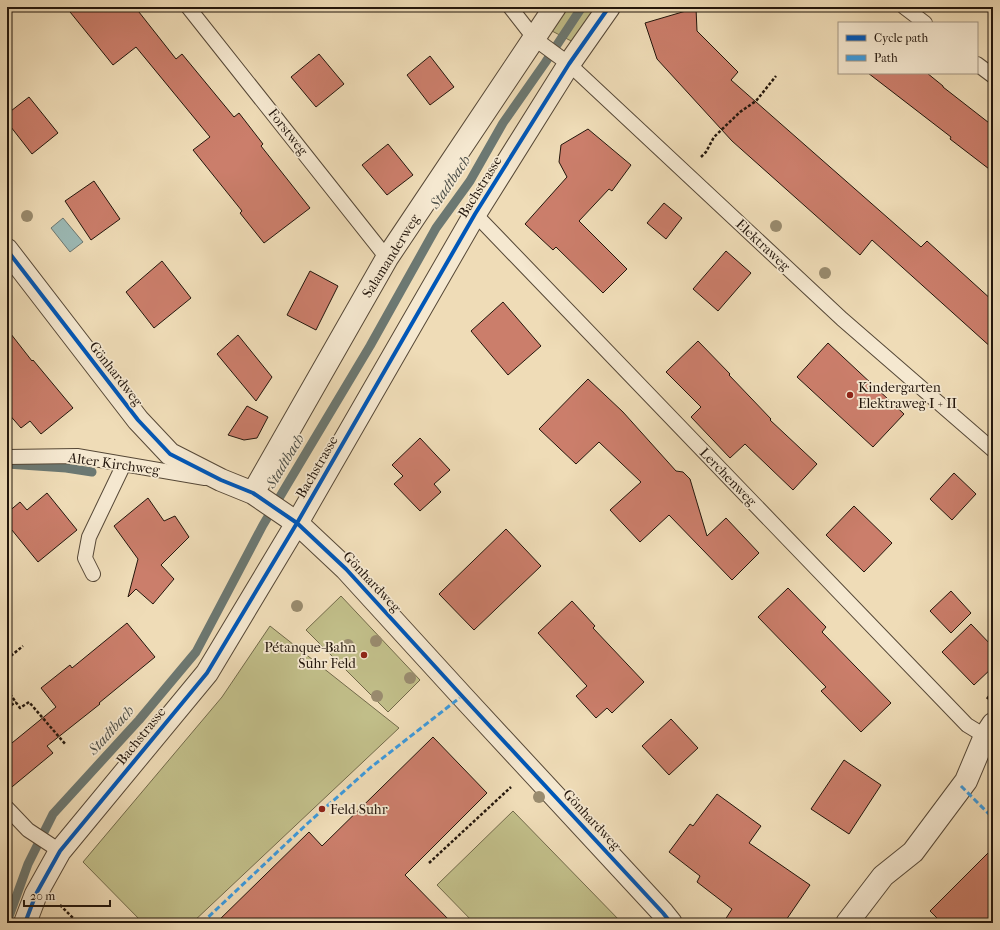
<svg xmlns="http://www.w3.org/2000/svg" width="1000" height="930" font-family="'IM FELL French Canon',serif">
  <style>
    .green { fill: #c1be89; stroke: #726a4a }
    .water { fill: #9cbab6; stroke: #6c7872 }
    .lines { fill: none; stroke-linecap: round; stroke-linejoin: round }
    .stream { stroke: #6c7872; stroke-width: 9 }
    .building { fill: #cb7e6b; stroke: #23160c }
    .lane-casing { stroke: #564837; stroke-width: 16 }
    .street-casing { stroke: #564837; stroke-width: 24 }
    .path { stroke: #23160c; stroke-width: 2.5; stroke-dasharray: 3 2; stroke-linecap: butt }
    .lane { stroke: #f5e8d0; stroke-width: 14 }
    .street { stroke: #f5e8d0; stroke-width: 22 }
    .quiet { stroke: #3c9ade; stroke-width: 3; stroke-dasharray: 6 3; stroke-linecap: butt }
    .cycleway-casing { stroke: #f5e8d0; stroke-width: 6 }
    .cycleway { stroke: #0057b8; stroke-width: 4 }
    .tree { fill: #998b6e }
    .poi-dot { fill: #8f2418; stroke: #f5e8d0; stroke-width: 1.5 }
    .labels { text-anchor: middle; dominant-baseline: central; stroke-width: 3.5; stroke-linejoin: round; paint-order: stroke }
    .street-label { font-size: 14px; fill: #23160c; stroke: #f5e8d0 }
    .poi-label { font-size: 14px; fill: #23160c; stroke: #f5e8d0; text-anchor: start }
    .water-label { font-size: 15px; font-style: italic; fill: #4d4f48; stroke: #f5e8d0 }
  </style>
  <rect width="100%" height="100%" fill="#efdcb7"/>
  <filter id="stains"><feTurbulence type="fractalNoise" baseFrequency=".005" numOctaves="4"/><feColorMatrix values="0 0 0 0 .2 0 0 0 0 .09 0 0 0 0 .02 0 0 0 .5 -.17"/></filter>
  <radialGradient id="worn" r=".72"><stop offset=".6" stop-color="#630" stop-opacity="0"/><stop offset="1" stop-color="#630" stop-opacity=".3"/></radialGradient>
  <path class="green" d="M567 7H598L575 43 552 31Z
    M341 596 420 680 388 712 306 630Z
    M270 626 399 728 192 923H143L83 862 222 697Z
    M513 811 622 923H474L437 885Z"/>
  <path class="water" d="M63 218 83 242 70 252 51 228Z"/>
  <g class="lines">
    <path class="stream" d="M7 464 66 468 92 472
      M7 922 28 864 53 814 139 720 196 652 263 525 370 346 436 228 470 181 503 123 545 63 582 7"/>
  </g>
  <path class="building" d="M66 7H135L176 59 182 54 234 117 239 113 263 144 261 146 310 208 264 243 240 213 242 211 193 150 210 137 136 47 113 65Z
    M696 8 697 31 738 72 731 80 921 247 927 241 993 301V349L872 240 860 255 732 141 657 59 645 23Z
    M319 54 344 84 316 107 291 77Z
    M430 56 454 87 430 105 407 75Z
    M868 73H927L943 86V87L993 126V172L950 139 951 137Z
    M29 97 58 133 32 154 7 122V114Z
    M588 129 631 165 612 191 609 189 579 221 627 269 603 293 556 247 553 250 525 224 567 177 559 162 561 145Z
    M388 144 413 175 387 195 362 165Z
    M94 181 120 219 91 240 65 201Z
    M664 203 682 218 666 239 647 223Z
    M726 251 751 273 718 311 693 289Z
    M162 261 191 298 154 328 126 292Z
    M310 271 338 286 316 330 287 315Z
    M503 302 541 346 508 375 471 331Z
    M7 329 32 361 33 360 73 408 41 434 30 421 21 428 7 412Z
    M238 335 272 377 256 401 217 354Z
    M698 341 730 374 729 375 771 419 770 420 817 464 793 490 745 444 730 458 691 417 701 407 666 372Z
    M828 343 904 414 873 447 797 377Z
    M588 379 623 412 676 471 683 472 690 479 707 536 726 518 759 553 732 580 669 515 640 542 610 510 641 482 599 442 576 464 539 429Z
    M247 406 268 417 257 438 244 440 228 435Z
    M420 438 450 470 434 484 441 492 420 511 394 484 403 476 392 465Z
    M954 473 976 494 952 520 930 499Z
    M47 493 77 530 38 562 7 524V513L20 502 27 510Z
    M148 498 164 521 175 516 189 537 161 565 174 579 153 604 136 589 128 597 138 559 114 526Z
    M854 506 892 543 864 572 826 535Z
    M506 529 541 566 474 630 439 594Z
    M788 588 826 627 822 632 891 703 861 732 821 691 826 687 758 617Z
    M951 591 971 613 951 633 930 611Z
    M572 601 595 626 593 628 644 682 612 713 607 708 596 718 576 696 587 686 538 633Z
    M127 623 155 657 99 703 100 704 47 746 53 753 7 791V747L56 707 41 688 70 665 72 668Z
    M971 624 993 647V667L974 685 942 652Z
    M671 719 698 748 669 775 642 746Z
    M433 737 487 793 405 875 452 923H216L309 832 322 846Z
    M844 760 881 785 849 834 811 809Z
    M717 794 761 826 749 843 810 885 784 923H723L732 909 697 882 700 876 669 852 690 824 693 826Z
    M993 848V923H942L930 911Z"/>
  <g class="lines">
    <g class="lane-casing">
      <path id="lane" d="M188 7 387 258
        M510 7 535 39 569 64 842 319 993 450
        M904 7 925 23
        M977 64 993 76
        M475 214 967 725 985 736
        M7 457 77 456 205 478
        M93 574 85 558 89 537 124 464
        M7 808 28 830 60 851"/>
    </g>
    <g class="street-casing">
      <path id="street" d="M7 250 138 420 170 454 221 480 253 493 297 523 346 569 462 696 663 913 671 923
        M253 493 387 258 555 7
        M25 923 36 894 60 851 207 673 297 523 475 214 569 64 609 7
        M847 923 883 876 913 852 966 781 985 736 993 724"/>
    </g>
    <path class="path" d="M701 157 706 152 714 137 740 112 756 101 776 76
      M7 659 23 646
      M7 690 20 708 29 702 66 745
      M987 699 993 691
      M7 708 16 702
      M429 863 511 787
      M60 905 78 923"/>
    <use href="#lane" class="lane"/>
    <use href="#street" class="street"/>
    <path class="quiet" d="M961 786 993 818
      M202 923 308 823 370 768 462 696"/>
    <g class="cycleway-casing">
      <path id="cycleway" d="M7 250 138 420 170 454 221 480 253 493 297 523 346 569 462 696 663 913 671 923
        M25 923 36 894 60 851 207 673 297 523 475 214 569 64 609 7"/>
    </g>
    <use href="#cycleway" class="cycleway"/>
  </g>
  <g class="tree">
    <circle cx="27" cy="216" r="6"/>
    <circle cx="776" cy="226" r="6"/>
    <circle cx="825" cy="273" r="6"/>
    <circle cx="297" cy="606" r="6"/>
    <circle cx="376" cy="641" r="6"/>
    <circle cx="348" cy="645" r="6"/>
    <circle cx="410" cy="678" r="6"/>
    <circle cx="377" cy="696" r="6"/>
    <circle cx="539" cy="797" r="6"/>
  </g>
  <g class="poi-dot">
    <circle cx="850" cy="395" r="4"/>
    <circle cx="364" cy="655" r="4"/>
    <circle cx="322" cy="809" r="4"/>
  </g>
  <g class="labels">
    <g class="street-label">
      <text transform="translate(288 132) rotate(52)">Forstweg</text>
      <text transform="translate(480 187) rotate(-58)">Bachstrasse</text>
      <text transform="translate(763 245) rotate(43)">Elektraweg</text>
      <text transform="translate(391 256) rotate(-58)">Salamanderweg</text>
      <text transform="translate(116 374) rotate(52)">Gönhardweg</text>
      <text transform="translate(114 464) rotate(8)">Alter Kirchweg</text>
      <text transform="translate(317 467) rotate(-60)">Bachstrasse</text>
      <text transform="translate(728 477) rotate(46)">Lerchenweg</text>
      <text transform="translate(372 582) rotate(47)">Gönhardweg</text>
      <text transform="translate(141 736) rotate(-51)">Bachstrasse</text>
      <text transform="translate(592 820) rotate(47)">Gönhardweg</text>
    </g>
    <g class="poi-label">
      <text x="858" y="387">Kindergarten<tspan x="858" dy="16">Elektraweg I + II</tspan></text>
      <text x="356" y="647" text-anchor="end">Pétanque-Bahn<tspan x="356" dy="16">Suhr Feld</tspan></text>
      <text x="330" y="809">Feld Suhr</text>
    </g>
    <g class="water-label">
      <text transform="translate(450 182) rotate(-56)">Stadtbach</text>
      <text transform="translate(285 461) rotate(-59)">Stadtbach</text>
      <text transform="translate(111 730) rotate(-48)">Stadtbach</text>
    </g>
  </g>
  <rect width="1000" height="930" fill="none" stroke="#efdcb7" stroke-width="24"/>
  <rect x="8" y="8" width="984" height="914" fill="none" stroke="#23160c" stroke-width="2"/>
  <rect x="12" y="12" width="976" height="906" fill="none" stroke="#23160c"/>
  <rect x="838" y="22" width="140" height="52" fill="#f5e8d0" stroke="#a19482"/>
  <rect x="846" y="35" width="20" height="6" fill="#0057b8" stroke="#a19482"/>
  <text x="874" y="42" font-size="12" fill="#23160c">Cycle path</text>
  <rect x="846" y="55" width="20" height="6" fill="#3c9ade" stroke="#a19482"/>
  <text x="874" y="62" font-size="12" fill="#23160c">Path</text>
  <path d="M24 900v6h86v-6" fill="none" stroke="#23160c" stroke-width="2"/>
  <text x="30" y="900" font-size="12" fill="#23160c" stroke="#f5e8d0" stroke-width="3" paint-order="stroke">20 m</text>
  <rect width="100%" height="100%" filter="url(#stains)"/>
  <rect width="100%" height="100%" fill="url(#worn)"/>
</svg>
